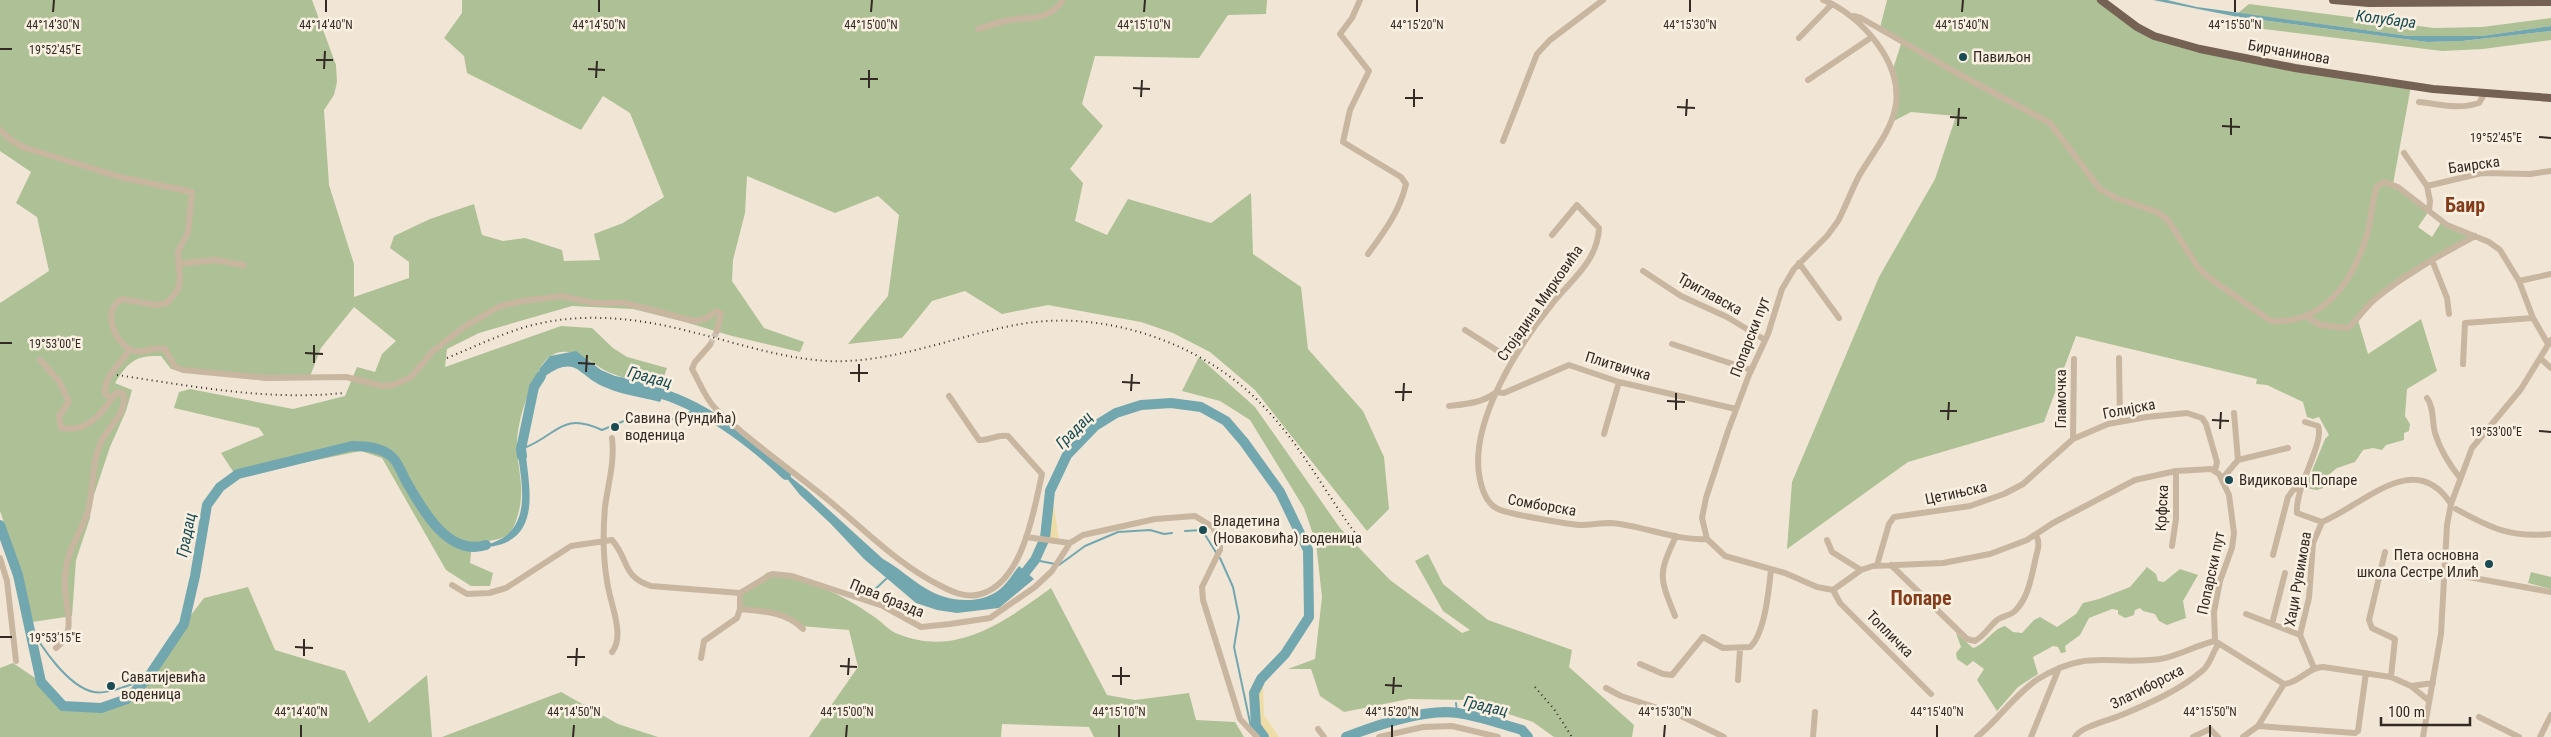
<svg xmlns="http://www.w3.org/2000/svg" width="2551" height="737" font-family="'Roboto Condensed',sans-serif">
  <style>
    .green { fill: #aec095 }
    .sand { fill: #efdda8 }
    .water { fill: #73a7af }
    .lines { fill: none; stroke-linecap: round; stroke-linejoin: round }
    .stream { stroke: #73a7af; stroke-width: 2 }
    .river { stroke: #73a7af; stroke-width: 10 }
    .minor-tunnel { stroke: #cbc0b2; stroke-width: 6; stroke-dasharray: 6 3; stroke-linecap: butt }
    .minor { stroke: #c9b6a1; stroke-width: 6 }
    .major { stroke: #766254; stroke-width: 8 }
    .rail { stroke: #332a24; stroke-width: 2; stroke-dasharray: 1 4; stroke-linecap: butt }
    .ticks { fill: none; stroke: #332a24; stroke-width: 2 }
    .poi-dot { fill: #194c55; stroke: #f9f0e1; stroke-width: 2 }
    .labels { text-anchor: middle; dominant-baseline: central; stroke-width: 5; stroke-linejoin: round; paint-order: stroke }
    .street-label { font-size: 15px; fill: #332a24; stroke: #f9f0e1 }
    .poi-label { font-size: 15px; fill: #332a24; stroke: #f9f0e1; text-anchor: start }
    .water-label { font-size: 16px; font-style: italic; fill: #194c55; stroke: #f9f0e1 }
    .district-label { font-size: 20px; font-weight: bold; fill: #843c1a; stroke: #f9f0e1 }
    .ticks-label { font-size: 12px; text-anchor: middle; fill: #332a24; stroke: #f9f0e1; stroke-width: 5; stroke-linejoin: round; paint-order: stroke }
  </style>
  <rect width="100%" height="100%" fill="#f1e6d5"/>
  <path class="green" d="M0 0H312L336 65 337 82 334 95 324 110 329 185 354 264V297L409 278V262L390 248 394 236 430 219 474 204 482 235 503 241 525 238 562 250 564 261 600 260 594 234 623 223 664 197 630 113 603 96 581 130 467 73 464 56 444 38 462 13V0H1267L1266 14 1228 15 1199 58 1095 56 1082 104 1103 126 1070 169 1083 183 1075 221 1107 235 1128 199 1211 223 1251 193 1253 254 1301 287 1308 349 1363 411 1384 457 1389 509 1367 531 1255 390 1210 352 1173 333 1141 322 1048 305 1002 314 965 291 932 301 902 338 848 344 888 296 899 215 878 196 835 213 747 176 745 213 733 260 732 281 764 328 804 342 800 352 732 336 685 322 633 309 572 306 479 333 447 349 445 367 561 326 592 328 613 348 627 357 667 368 661 385C645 382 628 380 613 374 595 368 583 350 562 352 548 353 541 365 536 377 528 394 521 411 518 431 513 465 529 484 516 521 514 526 511 533 506 536 498 541 481 541 472 543L470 563 493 573 490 586H471L446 570 382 458 361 451 257 472 238 479 221 453 264 435 259 428 174 408 179 392 190 389 293 409 345 396 357 367 375 372 382 354 396 341 354 307 321 348 309 379 268 381 171 369 161 356C135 355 128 362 115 383L132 390 126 411 110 447 91 504 90 518 76 560 72 616 32 622 16 557 0 511V303L49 271 37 217 16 203 31 172 0 151Z
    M1887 0H2101L2137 27 2172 43 2411 86 2393 184 2429 211 2418 227 2432 237 2442 221 2475 236 2373 301 2358 320 2368 354 2421 319 2437 371 2407 389 2405 416 2410 424 2409 431 2404 433V440L2386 445 2382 450 2373 448 2363 450 2355 462 2337 468 2326 477 2323 488 2317 490 2305 488 2325 439 2329 435 2319 417 2313 419 2307 417 2303 402 2267 385 2256 384 2257 379 2076 336 2044 422 1908 462 1787 549 1792 482 1879 277 1935 179 1956 116 1911 112 1890 123 1895 109 1892 72 1902 41 1880 28Z
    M2249 4 2434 28 2482 27 2551 18V26L2482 36 2444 38 2409 36 2238 13Z
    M2238 17 2427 42 2462 41 2551 31V40L2483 49 2442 51 2248 27Z
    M1199 357 1255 407 1340 528 1390 580 1462 633 1470 630 1443 611 1415 561 1428 554 1443 584 1488 620 1572 650 1569 667 1634 725 1632 737H1554L1533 722 1466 700 1409 699 1344 712 1320 696 1311 669H1288L1315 659 1322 597 1316 543 1304 508 1250 420 1220 401 1182 391Z
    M2147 567 2156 574 2158 581 2164 582 2180 569 2198 575 2183 601 2186 618 2167 625 2159 621 2155 614 2143 611 2140 608 2135 610 2134 615 2125 618 2118 614V610L2112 609 2089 618 2080 635 2065 646 2066 652 2061 653 2058 647 2053 646 2033 657 2038 674 2018 687 1997 711 1977 680 1984 669 1973 661 1967 666 1957 659 1956 653 1961 647 1956 633 1973 648C1986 644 1992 629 2005 626L2013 632 2022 633 2034 620 2040 617 2057 627 2076 614 2083 603 2099 599 2130 587Z
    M768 572C806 578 842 594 873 616 881 621 889 631 898 634 957 658 1005 621 1051 588L1107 695 1135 700 1189 693 1196 720 1235 722 1244 737H1094L1089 727 1002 724 1001 737H809L858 667 849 630 800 626 788 617 740 609V593Z
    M2531 572 2551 577V589L2528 583Z
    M248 587 275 650 345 671 369 723 427 675 432 737H0V668L13 663 41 682 63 706 102 708 127 699 147 679 184 624 204 598Z
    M561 692 618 724 658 737H442Z"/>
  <path class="sand" d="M1054 506 1059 541 1045 538 1048 507Z
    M1261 679 1263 685 1264 715 1279 737H1264C1250 719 1251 699 1261 679Z"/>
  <path class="water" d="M2153 0H2167L2197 7 2409 36H2482L2551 26V31L2462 41 2427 42 2238 17Z
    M576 351 601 370 615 376 668 386 660 402C642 397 623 395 607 388 595 384 587 376 577 369 562 360 543 377 534 387L540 368 550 356Z
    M525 443C526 475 543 526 505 543 496 547 483 547 474 549 484 545 499 542 507 535 532 513 519 473 517 444Z
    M777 466 807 490 883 559C898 567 910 579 925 588 945 601 978 606 999 590 1007 584 1012 575 1019 566L1034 579 999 608 957 613 937 610 916 603 864 559 830 523 800 495Z"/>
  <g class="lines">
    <path class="stream" d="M524 448C558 435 561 411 602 430L636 416 662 423 696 410
      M1185 531 1202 530 1217 554
      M0 536 7 542
      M1220 558 1233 587 1239 617 1234 647 1251 727
      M1035 560 1055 564
      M1059 565 1085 546 1118 532 1150 530 1164 534 1172 533
      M860 593 869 595 887 578
      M27 623C40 644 67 687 94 692 107 695 134 683 147 679
      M1456 703 1457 713"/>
    <path class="river" d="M651 391C698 401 752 442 786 475
      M522 456 521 449 534 387 541 376
      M0 525 18 575 41 682 63 706 101 708 127 699 147 679 184 624 195 576 207 505 220 487 238 474 352 446C365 446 381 447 392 457 398 462 402 474 406 481 422 509 448 557 486 545
      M1017 583 1035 560 1045 538 1050 491 1067 455 1095 426 1116 413 1141 405 1171 403 1201 407 1226 421 1244 442 1280 492 1308 550 1309 617 1285 654 1261 679 1254 693 1256 726 1264 737
      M1346 737C1377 725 1425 708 1458 713 1480 716 1501 724 1522 730L1528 737"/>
    <path class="minor-tunnel" d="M710 345 717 331"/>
    <path class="minor" d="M1360 0 1352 18 1340 34 1369 71 1350 110 1343 142 1401 177 1406 184C1400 211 1384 232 1368 254
      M1823 0C1860 14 1906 65 1895 109 1890 133 1871 155 1859 176 1851 191 1846 206 1838 221L1827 236 1794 269 1782 289 1768 334 1749 375 1728 431 1706 498 1702 518 1707 539 1725 556 1785 573 1817 587 1833 590 1861 570 1873 566 1943 563 1990 554 2027 540 2053 523 2135 480 2176 471 2211 469 2219 474 2229 495 2234 533 2232 548 2220 581 2214 612 2215 641
      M1854 16 1861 18 1957 73 2050 123 2100 189 2116 198 2157 212 2168 220 2197 266 2208 277 2271 321C2323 324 2351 284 2366 238 2372 221 2371 203 2377 186L2384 182 2398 187 2447 225 2489 242 2500 250 2519 281 2533 318 2548 344
      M978 29C987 26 996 23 1005 21 1029 15 1046 24 1063 0
      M1799 38 1832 4
      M1808 80 1872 37
      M2419 102C2440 104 2459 110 2479 103L2485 93
      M0 130 12 141 26 148 120 177 192 192 188 232 178 252 180 280 178 290 167 303 156 305 122 299C101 310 114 341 131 350 142 355 154 346 165 349L175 367 183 370 267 378 346 377 383 386 393 385 410 378 433 351 464 327 500 306 523 301 562 296 594 303H625L694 321 705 319 717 311 721 314 717 331
      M1503 141 1537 54 1550 40 1603 0
      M2404 153 2427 186
      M2429 211 2430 201 2427 186 2482 173 2530 174 2551 171
      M1552 235 1577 205 1599 228C1598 261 1570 281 1552 304 1519 344 1471 420 1479 474 1481 487 1485 503 1498 509 1508 514 1567 524 1580 525 1590 525 1600 523 1610 523 1643 525 1674 541 1707 539
      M2432 260 2447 298 2449 314
      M1799 263 1839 318
      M178 264 215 260 244 265
      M1643 271 1681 296 1727 317 1765 340
      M2519 281 2551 274
      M2307 317 2320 325 2348 328C2358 319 2365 308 2374 300 2405 274 2440 255 2475 236
      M1465 330 1512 360
      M1672 344 1751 370
      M710 345 695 362 692 369C699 381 705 398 715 408 749 441 790 469 827 499 864 529 898 565 941 586 954 593 967 598 981 594 1023 582 1034 510 1042 474L1008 436C996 434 990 441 979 440L949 396
      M2119 358 2120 422
      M2540 358 2551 368
      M40 360 59 381 69 402 59 416 61 428C88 433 102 413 116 393H123C129 411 110 425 102 440 91 462 94 489 88 511 84 524 78 535 72 547 67 558 64 575 65 588 66 610 77 632 56 648
      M2463 364 2465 323 2533 318
      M1496 392 1504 393 1569 365 1619 382 1736 409
      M112 398 105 394C104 375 121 364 130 349
      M2427 398C2434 407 2432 422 2435 433 2440 450 2449 464 2460 478
      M1449 406C1466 404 1482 403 1495 393
      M2234 413 2238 460
      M2305 422 2318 426C2325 443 2295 486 2297 513L2322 522
      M1604 434 1619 382
      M2073 439 2074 359
      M2222 479 2238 460 2288 448
      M2456 509C2490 528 2511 538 2551 534
      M1026 537 1070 543
      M1827 540 1832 552 1861 570
      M2172 546 2176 519V471
      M2385 552 2369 620 2372 628 2395 639 2391 677
      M2273 555 2288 497 2294 489H2299
      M0 558 7 581 16 661
      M1877 565 1889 524 1894 517 1970 506 2004 494 2023 484 2073 439 2108 424 2147 417 2187 413 2202 418 2206 424 2217 462 2215 471
      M1891 565 1967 639 1975 641C1985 635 1989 627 1997 620 2002 616 2010 616 2015 611 2028 598 2031 579 2035 561 2037 551 2041 544 2036 535
      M2452 574 2551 592
      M452 585 467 594 489 593 506 588 571 546 612 540C629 559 622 577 651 586L740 593 772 574 792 576 883 606 921 627 950 624 990 618 1035 587 1052 571 1070 543 1083 535 1155 519 1195 516 1213 527 1220 543V550L1202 587 1203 600 1240 719 1257 737
      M1833 590 1840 603 1931 694
      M740 593V609C762 611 787 612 803 629
      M2246 614 2300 635
      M1675 616C1659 576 1658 575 1676 536
      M2272 624 2285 573
      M2215 641 2284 684C2299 683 2308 667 2323 667L2391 677 2411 686 2428 700
      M612 652C626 635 609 601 607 581 603 558 603 531 605 507 608 484 615 462 612 438
      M701 658 704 641 737 618 740 609
      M1640 664 1663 674 1672 675 1703 637 1723 648 1750 647C1765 634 1769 588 1771 570
      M2314 668 2300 635 2309 598 2313 543 2322 522C2365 504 2415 448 2451 504
      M1738 680 1740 649
      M2411 686 2433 683
      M1606 688 1621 696 1679 715 1724 737
      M2479 717 2519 737
      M2258 726 2355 733 2358 731 2366 673
      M1318 729 1324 737
      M1379 737 1423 727 1452 726 1498 737
      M1813 737 1815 712
      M1977 737C1999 719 2014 695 2038 679 2089 648 2108 666 2160 659 2179 656 2196 645 2215 641
      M2031 737 2059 668
      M2075 737C2081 726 2111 720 2124 714 2150 703 2180 690 2202 671 2210 665 2212 653 2218 645
      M2193 737 2210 729 2218 737
      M2243 737 2258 726 2284 684
      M2423 737 2441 634 2447 525 2451 504 2472 448 2521 389 2551 340
      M2540 737 2551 715"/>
    <path class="major" d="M2101 0 2137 27 2154 36 2200 49 2295 68 2433 89 2551 98
      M2333 0 2369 3 2551 2"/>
    <path class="rail" d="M447 358C469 349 490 339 513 331 569 311 630 316 688 331 734 342 779 358 827 361 893 364 957 335 1021 324 1108 309 1208 345 1266 409 1301 446 1325 492 1355 533
      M117 375C192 386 267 401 343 393
      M1535 687 1554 709 1572 737"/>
  </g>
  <path class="ticks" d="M53 12 54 0M326 12V0M599 12V0M871 12 872 0M1144 12 1145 0M1417 12V0M1690 12V0M1962 12 1963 0M2235 12V0M0 49H12M316 60H333M324 69 325 51M588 69 605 70M596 78 597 61M860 79H878M869 88V70M1133 88 1150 89M1141 97 1142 80M1405 98H1423M1414 107V89M1677 107 1695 108M1686 116 1687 99M1950 117 1967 118M1958 126 1959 108M2222 126 2240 127M2231 135V118M2539 137 2551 138M0 343H12M305 353 323 354M314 363V345M578 363 595 364M586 372 587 355M850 373H868M859 382V364M1122 382 1140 383M1131 391 1132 374M1395 392H1412M1403 401 1404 383M1667 401 1685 402M1676 410V393M1940 411H1957M1948 420 1949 402M2212 420 2229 421M2220 429 2221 412M2539 431 2551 432M0 637H12M295 647 313 648M304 656V639M567 657H585M576 666 577 648M840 666 857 667M848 675 849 658M1112 676H1130M1121 685V667M1385 685 1402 686M1393 694 1394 677M301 737V725M573 737 574 725M846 737 847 725M1119 737V725M1392 737V725M1664 737 1665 725M1937 737V725M2210 737V725"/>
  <g class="poi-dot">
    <circle cx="1963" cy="57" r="5"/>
    <circle cx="615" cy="427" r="5"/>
    <circle cx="2229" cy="480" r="5"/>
    <circle cx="1203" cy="530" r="5"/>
    <circle cx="2489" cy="564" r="5"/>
    <circle cx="111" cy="686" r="5"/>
  </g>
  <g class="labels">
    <g class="street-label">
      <text transform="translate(2289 52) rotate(10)">Бирчанинова</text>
      <text transform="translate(2474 165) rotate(-8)">Баирска</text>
      <text transform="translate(1710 294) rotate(29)">Триглавска</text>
      <text transform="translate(1540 303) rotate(-55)">Стојадина Мирковића</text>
      <text transform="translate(1750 337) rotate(-69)">Попарски пут</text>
      <text transform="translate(1618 366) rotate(17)">Плитвичка</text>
      <text transform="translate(2061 399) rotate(-90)">Гламочка</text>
      <text transform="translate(2129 409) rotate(-11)">Голијска</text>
      <text transform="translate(1956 493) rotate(-12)">Цетињска</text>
      <text transform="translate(1542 505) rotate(10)">Сомборска</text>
      <text transform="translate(2162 508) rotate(-87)">Крфска</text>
      <text transform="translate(2211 573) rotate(-78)">Попарски пут</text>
      <text transform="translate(2298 579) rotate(-80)">Хаџи Рувимова</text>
      <text transform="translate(887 598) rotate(22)">Прва бразда</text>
      <text transform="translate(1890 634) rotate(45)">Топличка</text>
      <text transform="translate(2147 687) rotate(-27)">Златиборска</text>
    </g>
    <g class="poi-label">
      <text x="1973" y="57">Павиљон</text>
      <text x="625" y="418">Савина (Рундића)<tspan x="625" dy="17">воденица</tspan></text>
      <text x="2239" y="480">Видиковац Попаре</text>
      <text x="1213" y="521">Владетина<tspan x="1213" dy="17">(Новаковића) воденица</tspan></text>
      <text x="2479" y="555" text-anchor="end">Пета основна<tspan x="2479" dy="17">школа Сестре Илић</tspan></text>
      <text x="121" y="677">Саватијевића<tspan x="121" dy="17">воденица</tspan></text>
    </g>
    <g class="water-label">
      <text transform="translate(2386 19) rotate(7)">Колубара</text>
      <text transform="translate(650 377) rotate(15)">Градац</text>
      <text transform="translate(1074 430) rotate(-45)">Градац</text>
      <text transform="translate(186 535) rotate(-79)">Градац</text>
      <text transform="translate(1486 706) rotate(13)">Градац</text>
    </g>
    <g class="district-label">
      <text x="2465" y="205">Баир</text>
      <text x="1921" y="598">Попаре</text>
    </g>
  </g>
  <g class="ticks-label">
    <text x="53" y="29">44°14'30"N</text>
    <text x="326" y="29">44°14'40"N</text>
    <text x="599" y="29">44°14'50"N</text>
    <text x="871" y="29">44°15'00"N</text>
    <text x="1144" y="29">44°15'10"N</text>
    <text x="1417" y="29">44°15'20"N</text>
    <text x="1690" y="29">44°15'30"N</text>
    <text x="1962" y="29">44°15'40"N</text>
    <text x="2235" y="29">44°15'50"N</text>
    <text x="55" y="54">19°52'45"E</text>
    <text x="2496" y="142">19°52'45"E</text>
    <text x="55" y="348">19°53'00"E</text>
    <text x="2496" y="436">19°53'00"E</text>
    <text x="55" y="642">19°53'15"E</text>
    <text x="301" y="716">44°14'40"N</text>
    <text x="574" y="716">44°14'50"N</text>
    <text x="847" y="716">44°15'00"N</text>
    <text x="1119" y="716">44°15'10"N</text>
    <text x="1392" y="716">44°15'20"N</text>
    <text x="1665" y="716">44°15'30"N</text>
    <text x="1937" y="716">44°15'40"N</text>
    <text x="2210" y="716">44°15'50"N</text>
  </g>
  <path d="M2381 717v8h89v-8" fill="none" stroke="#332a24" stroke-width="2.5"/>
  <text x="2388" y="717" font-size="15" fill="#332a24" stroke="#f9f0e1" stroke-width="4" paint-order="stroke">100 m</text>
</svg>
